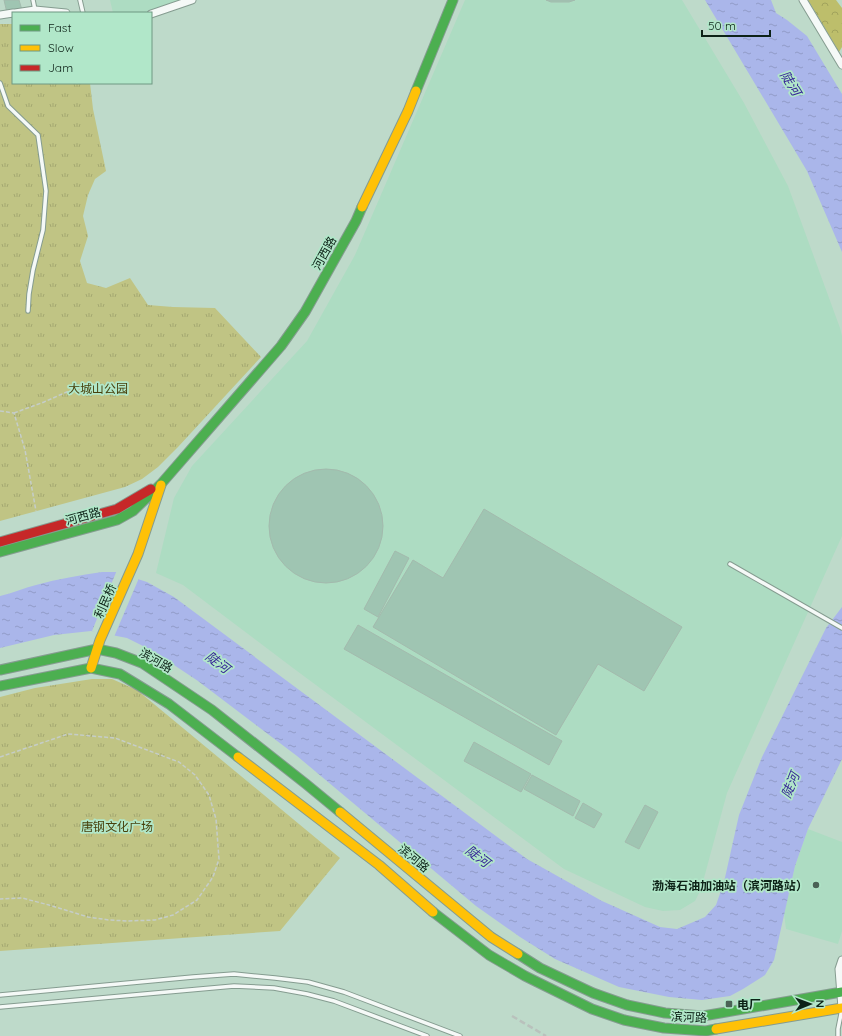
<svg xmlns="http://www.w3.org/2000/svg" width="842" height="1036" font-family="Quicksand,'Noto Sans SC',sans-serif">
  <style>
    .built { fill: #addcc2 }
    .grass { fill: url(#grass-tufts) }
    .forest { fill: url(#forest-crowns) }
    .water { fill: url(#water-ripples) }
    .pier { fill: #bedaca }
    .building { fill: #9fc5b2; stroke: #a3baad }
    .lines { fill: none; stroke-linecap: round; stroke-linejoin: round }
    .lane-casing { stroke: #859c90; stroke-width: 5.5 }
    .street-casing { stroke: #859c90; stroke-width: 9 }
    .fast-casing { stroke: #859c90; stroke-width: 11 }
    .slow-casing { stroke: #859c90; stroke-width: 11 }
    .jam-casing { stroke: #859c90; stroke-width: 11 }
    .path { stroke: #c5cdc8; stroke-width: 1.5; stroke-dasharray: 4 2; stroke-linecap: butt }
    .lane { stroke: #f5f9f7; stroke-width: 3.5 }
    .street { stroke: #f5f9f7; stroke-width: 7 }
    .fast { stroke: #4caf50; stroke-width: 9 }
    .slow { stroke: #ffc107; stroke-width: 9 }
    .jam { stroke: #c62828; stroke-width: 9 }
    .rail { stroke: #b9c1bc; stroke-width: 2.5; stroke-dasharray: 6 3; stroke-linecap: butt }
    .poi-dot { fill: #4b6256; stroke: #b1e7c9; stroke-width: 1.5 }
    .labels { text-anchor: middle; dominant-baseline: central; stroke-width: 3.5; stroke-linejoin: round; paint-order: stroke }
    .street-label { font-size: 12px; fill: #0d2217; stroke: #b1e7c9 }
    .park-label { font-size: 12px; fill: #48400b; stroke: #b1e7c9 }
    .poi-label { font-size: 12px; font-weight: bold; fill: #0d2217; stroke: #b1e7c9; text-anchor: end }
    .water-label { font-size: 13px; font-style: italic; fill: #372698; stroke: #b1e7c9 }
  </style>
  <defs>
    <pattern id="grass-tufts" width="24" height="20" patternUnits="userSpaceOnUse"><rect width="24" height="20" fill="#c0c484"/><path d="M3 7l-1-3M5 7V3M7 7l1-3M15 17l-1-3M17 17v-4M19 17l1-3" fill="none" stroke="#a4a871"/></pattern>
    <pattern id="forest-crowns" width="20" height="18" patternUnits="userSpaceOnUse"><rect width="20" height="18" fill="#bdbe6b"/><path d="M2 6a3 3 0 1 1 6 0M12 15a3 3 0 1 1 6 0" fill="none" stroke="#a1a35c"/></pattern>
    <pattern id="water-ripples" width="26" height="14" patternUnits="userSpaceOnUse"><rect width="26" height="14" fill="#aab6ea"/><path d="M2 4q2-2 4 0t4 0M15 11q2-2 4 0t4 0" fill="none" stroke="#919cc8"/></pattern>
  </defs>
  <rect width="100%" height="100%" fill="#bedaca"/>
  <path class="built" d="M110 0H181L143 13H113Z
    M465 0H682L744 103 788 186 840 328 842 336V536L727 793 701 889 695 901 680 910 663 911 645 907 564 869 293 668 183 585 156 573 174 498 192 466 307 341 355 255Z
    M808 829 842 842V931L838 944 786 929 784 913 795 866Z"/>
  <path class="grass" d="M0 24H13V83H90L93 109 106 171 95 179 88 195 83 216 88 236 80 261 87 283 106 288 130 278 148 305 173 307 215 308 261 357 178 447 158 467 142 479 125 487 0 521Z
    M92 679H112L137 690 340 858 280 931 0 951V697L35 688Z"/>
  <path class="forest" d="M808 0H836L842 8V47L839 52Z"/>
  <path class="water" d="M705 0H771L776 13 787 20 807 36 842 94V252L807 171Z
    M102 572H116L147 582 174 597 527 859 602 901 660 927 677 929 705 917 716 905 724 882 739 815 762 757 826 628 842 607V759L808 829 795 866 774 960 765 975 743 989 730 996 702 1000 669 997 619 987 555 959 520 937 476 906 297 756 198 681 153 651 127 638 91 631 54 635 0 648V596C13 593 24 588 36 585 58 579 80 575 102 572Z"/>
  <path class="pier" d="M117 570 139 578 114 637 102 635 92 631Z"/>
  <path class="building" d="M4 0H19L22 10 7 13Z
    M546 0H575L569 2H551Z
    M269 526a57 57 0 1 1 114 0a57 57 0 1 1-114 0Z
    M484 509 682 627 644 691 598 664 556 735 373 627 413 560 443 578Z
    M395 551 409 558 378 617 364 609Z
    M358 625 562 741 549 765 344 649Z
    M474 742 531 774 521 792 464 761Z
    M532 775 580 801 573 816 524 789Z
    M583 803 602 814 594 828 575 818Z
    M645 805 658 812 639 849 625 842Z"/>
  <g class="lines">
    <g class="lane-casing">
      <path id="lane" d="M33 0 35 10
        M80 0 83 13
        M0 83 8 106 38 135 46 191 43 230 33 270 29 294 28 311
        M730 564 842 628
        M0 995 193 977 234 974 275 978 308 982 344 992 460 1036
        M0 1007 234 986 274 988 307 994 334 1001 427 1036
        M838 1036V1029L842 1009"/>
    </g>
    <g class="street-casing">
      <path id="street" d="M803 0 842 65
        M15 13 35 10 66 13
        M151 14 192 0
        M0 15 13 13
        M842 1008 839 969 842 960"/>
    </g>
    <g class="fast-casing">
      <path id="fast" d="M416 91 453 0
        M0 552 117 520 133 511 161 484 281 346 305 312 356 221 362 207
        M0 670 97 649 116 653 142 663 212 710 306 784 340 812
        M0 686 91 668 120 674 169 704 238 757
        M433 912 489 955 525 976 592 1009 624 1020 664 1028 706 1031 716 1029
        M518 954 540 968 593 993 627 1005 665 1013 703 1016 842 992"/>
    </g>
    <g class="slow-casing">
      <path id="slow" d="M362 207 408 111 416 91
        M91 668 100 640 138 554 161 485
        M238 757 379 865 433 912
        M340 812 491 937 518 954
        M716 1029 842 1008"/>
    </g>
    <g class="jam-casing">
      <path id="jam" d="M0 542 117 509 151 489"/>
    </g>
    <path class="path" d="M0 411 14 413 25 450 36 511
      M14 413 44 402 69 391 97 385
      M0 757 68 734 115 738 179 762 195 775 209 795 216 819 219 859 213 877 197 900 173 915 155 920 128 921 109 920 88 917 49 905 22 898 0 899"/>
    <use href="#lane" class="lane"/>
    <use href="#street" class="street"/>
    <use href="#fast" class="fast"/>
    <use href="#slow" class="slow"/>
    <use href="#jam" class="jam"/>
    <path class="rail" d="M512 1016 546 1036"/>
  </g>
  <g class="poi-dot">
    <circle cx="816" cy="885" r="4"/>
    <rect x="725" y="1000" width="8" height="8" rx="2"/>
  </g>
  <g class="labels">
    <g class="street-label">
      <text transform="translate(324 253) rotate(-61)">河西路</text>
      <text transform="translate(83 516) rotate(-15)">河西路</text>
      <text transform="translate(105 601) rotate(-66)">利民桥</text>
      <text transform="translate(156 660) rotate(30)">滨河路</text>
      <text transform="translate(414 858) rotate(40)">滨河路</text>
      <text transform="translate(689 1017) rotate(2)">滨河路</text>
    </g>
    <g class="park-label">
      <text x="98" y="388">大城山公园</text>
      <text x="117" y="826">唐钢文化广场</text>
    </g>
    <g class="poi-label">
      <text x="808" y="885">渤海石油加油站（滨河路站）</text>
      <text x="737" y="1004" text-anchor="start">电厂</text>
    </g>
    <g class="water-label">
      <text transform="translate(791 83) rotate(58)">陡河</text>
      <text transform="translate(218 662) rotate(37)">陡河</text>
      <text transform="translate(790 785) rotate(-68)">陡河</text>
      <text transform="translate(478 856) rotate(37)">陡河</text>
    </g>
  </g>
  <rect x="12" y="12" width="140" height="72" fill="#b1e7c9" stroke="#6f9882"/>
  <rect x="20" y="25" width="20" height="6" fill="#4caf50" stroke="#6f9882"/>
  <text x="48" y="32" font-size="12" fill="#0d2217">Fast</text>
  <rect x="20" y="45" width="20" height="6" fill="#ffc107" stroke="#6f9882"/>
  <text x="48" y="52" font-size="12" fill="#0d2217">Slow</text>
  <rect x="20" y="65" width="20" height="6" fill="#c62828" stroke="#6f9882"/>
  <text x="48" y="72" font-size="12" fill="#0d2217">Jam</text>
  <g transform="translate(810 1004) rotate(89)" stroke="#b1e7c9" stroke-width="3" paint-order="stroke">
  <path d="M0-3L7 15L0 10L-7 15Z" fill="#0d2217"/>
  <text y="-6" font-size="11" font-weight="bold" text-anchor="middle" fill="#0d2217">N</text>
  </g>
  <path d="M702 30v6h68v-6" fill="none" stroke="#0d2217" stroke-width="2"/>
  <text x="708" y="30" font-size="12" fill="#0d2217" stroke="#b1e7c9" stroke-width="3" paint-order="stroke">50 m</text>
</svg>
